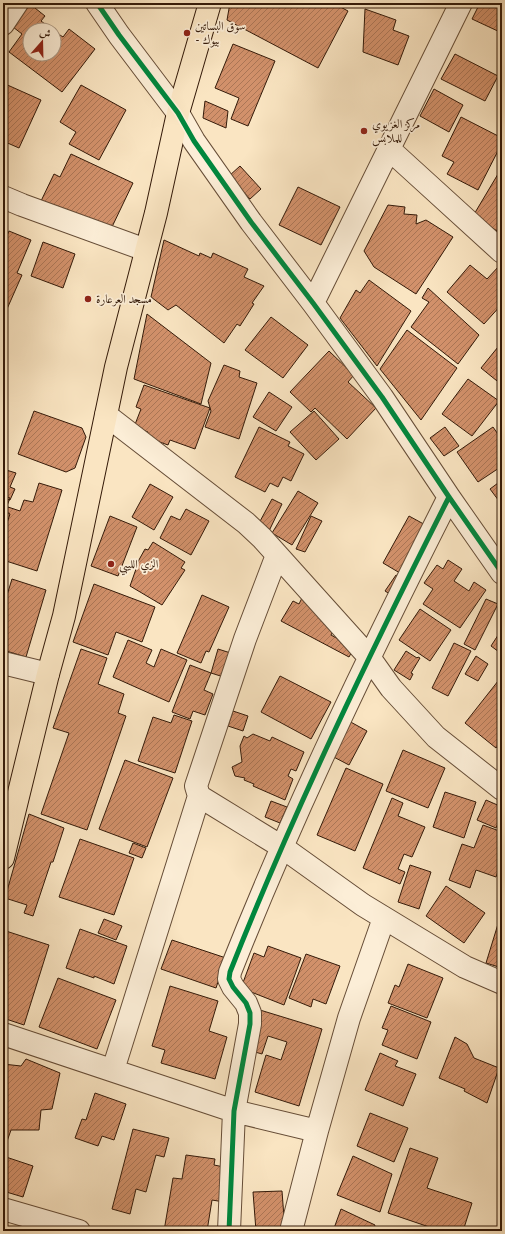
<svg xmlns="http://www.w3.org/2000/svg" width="505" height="1234" font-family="'IM FELL Great Primer',Amiri,serif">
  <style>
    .building { fill: url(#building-hatch); stroke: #341a09 }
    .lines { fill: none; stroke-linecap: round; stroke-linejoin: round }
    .minor-casing { stroke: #664d37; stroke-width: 24 }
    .major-casing { stroke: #341a09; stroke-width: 24 }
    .minor { stroke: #fceed7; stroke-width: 22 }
    .major { stroke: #fae5c2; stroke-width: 22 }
    .cycleway-casing { stroke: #fceed7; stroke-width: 8 }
    .cycleway { stroke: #00873e; stroke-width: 5 }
    .poi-dot { fill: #8f2418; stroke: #fceed7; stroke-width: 1.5 }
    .labels { text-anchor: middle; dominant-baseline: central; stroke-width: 3.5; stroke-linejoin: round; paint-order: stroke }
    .poi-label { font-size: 12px; fill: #341a09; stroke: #fceed7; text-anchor: start }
  </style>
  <defs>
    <pattern id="building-hatch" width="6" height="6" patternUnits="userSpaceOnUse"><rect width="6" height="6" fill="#d2916b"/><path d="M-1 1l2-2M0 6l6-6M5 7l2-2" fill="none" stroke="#ab7656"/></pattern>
  </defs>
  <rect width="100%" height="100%" fill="#fae5c2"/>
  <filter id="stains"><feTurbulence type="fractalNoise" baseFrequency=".005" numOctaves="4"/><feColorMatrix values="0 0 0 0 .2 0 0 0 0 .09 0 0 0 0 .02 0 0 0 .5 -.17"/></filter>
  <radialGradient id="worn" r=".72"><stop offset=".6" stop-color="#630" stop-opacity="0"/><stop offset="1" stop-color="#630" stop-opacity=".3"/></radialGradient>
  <path class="building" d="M230 3H312L319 7 322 3H333L348 11 318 68 227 20Z
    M480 3H502V33L472 19Z
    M30 4 45 16 41 21 53 30H30V54H54V31L63 37 69 29 95 49 62 92 9 52 22 34 13 27Z
    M365 9 396 20 393 30 409 36 398 65 363 52Z
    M233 44 275 61 248 126 231 119 239 98 215 88Z
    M455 54 498 76 485 101 441 79Z
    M3 83 41 100 19 148 3 141Z
    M81 85 126 110 99 160 69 144 76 132 60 122Z
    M434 89 463 105 449 132 420 116Z
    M205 101 228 111 226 128 203 118Z
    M461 117 502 138V143L478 190 447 174 454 162 442 156Z
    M71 154 133 183 111 229 41 201 54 174 60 177Z
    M240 166 261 189 250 199 229 176Z
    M501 169H502V234L473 216Z
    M298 187 340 207 321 245 279 225Z
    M388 205 405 207 404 214 417 215 416 224 426 220 453 237 416 294 374 267 364 251Z
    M9 231 31 240 17 273 22 275 7 309 3 307V245Z
    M164 240 199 256 200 253 211 258 213 253 248 269 244 277 264 286 252 303 254 304 240 326 237 324 224 343 176 305 168 310 151 297Z
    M43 242 75 254 63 288 31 276Z
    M470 265 487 279 500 265 502 266V304L484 324 447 292Z
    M369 280 411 311 377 366 340 318 356 290 360 293Z
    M428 288 479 335 458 364 411 327 429 302 422 298Z
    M147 314 211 363 201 404 134 379Z
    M271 317 308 345 283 378 245 350Z
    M407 330 457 368 421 420 380 369Z
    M502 342V385L481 368Z
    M329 351 354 375 348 382 376 408 347 439 315 408 311 412 290 392Z
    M224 365 240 371 239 377 257 383 239 439 205 427 211 411 208 401Z
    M468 379 499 401 472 436 442 414Z
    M144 385 210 408 195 449 170 440 168 445 146 437 148 432 134 427 141 409 136 407Z
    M269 392 292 407 276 431 253 417Z
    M34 411 82 428 86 437 75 468 66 472 18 454Z
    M314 411 339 439 316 460 290 432Z
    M259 427 290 442 288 446 304 454 291 481 283 477 278 487 270 483 265 492 235 477Z
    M445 427 459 446 444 456 430 438Z
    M493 427 502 440V466L478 482 457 452Z
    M3 469 16 473 10 487 15 489 10 500 3 498Z
    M502 480V505L490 489Z
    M39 483 62 490 37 571 3 560V522L8 507 20 511 24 500 33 502Z
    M150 484 173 497 154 530 132 517Z
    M298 491 318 503 292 545 272 533Z
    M3 495 10 498 5 511 10 514 6 526 3 525Z
    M272 499 282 504 269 531 258 525Z
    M186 509 209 521 191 555 160 538 171 516 180 520Z
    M110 516 137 527 118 576 91 566Z
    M311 516 322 521 305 552 296 549Z
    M409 516 431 528 405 576 383 563Z
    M153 542 185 562 181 568 185 570 162 605 130 586 136 569 135 567 145 549 148 550Z
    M448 560 462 569 454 581 469 591 474 582 486 590 460 628 423 604 433 589 424 583 437 565 443 569Z
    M396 575 404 580 393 596 385 591Z
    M12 579 46 590 26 657 3 650V608Z
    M94 584 155 607 142 642 116 632 108 655 73 642Z
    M202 595 229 607 209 652 206 651 201 663 177 653Z
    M302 598 335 627 331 635 354 648 349 657 281 621 293 601 299 604Z
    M486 599 498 604 475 650 464 644Z
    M420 609 451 630 430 661 399 640Z
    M502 629V647L499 652 491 646Z
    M128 640 152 650 146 663 154 667 161 649 187 660 169 702 113 677Z
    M454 643 471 651 448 696 432 688Z
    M81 649 107 658 98 684 124 694 118 713 126 716 87 830 41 814 69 733 53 728Z
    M218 649 237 655 230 679 211 673Z
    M406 651 417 658 418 657 420 658 411 673 413 674 410 680 394 670Z
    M476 656 488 664 478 681 465 674Z
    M190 665 211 673 204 690 213 694 205 715 193 711 190 719 172 712Z
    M280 676 331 702 311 739 261 712Z
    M502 676V740L496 748 465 723Z
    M233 711 248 716 243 731 228 726Z
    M174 715 192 721 175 773 138 761 153 717 171 723Z
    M347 720 367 731 349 765 328 754Z
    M253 734 270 741 272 737 304 752 296 771 291 769 288 776 293 779 285 800 253 786 254 784 244 780 245 778 235 776 232 767 242 762 240 746 244 736 247 738Z
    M403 750 445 768 428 808 386 791Z
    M125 760 173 778 147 847 99 829Z
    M346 768 383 784 355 851 317 835Z
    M445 792 476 802 464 838 433 827Z
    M392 798 403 803 398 816 425 827 412 857 404 854 398 869 405 872 400 884 363 868Z
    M486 800 502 807V814L496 828 477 820Z
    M271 801 287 807 280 823 265 817Z
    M29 814 64 828 53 862H51L33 916 24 913 27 905 5 898Z
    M483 825 502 832V860L496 877 476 870 470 888 449 880 462 844 474 848Z
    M80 839 134 858 114 915 59 897Z
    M133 843 146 848 142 858 129 853Z
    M410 865 431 872 419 909 398 902Z
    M446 886 485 913 464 943 426 916Z
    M502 911V968L486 963Z
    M104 919 122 926 116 940 98 933Z
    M80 929 127 946 114 984 94 976V978L66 968Z
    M6 931 49 945 24 1025 3 1018V942Z
    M172 940 226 958 216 988 161 969Z
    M268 946 301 958 284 1005 241 988 254 953 264 957Z
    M306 954 340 966 326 1004 313 999 311 1007 289 998Z
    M408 964 443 978 427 1018 388 1003 395 985 399 987Z
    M58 978 116 1000 97 1049 39 1027Z
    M170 986 218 1001 209 1031 227 1037 215 1079 161 1063 165 1050 152 1046Z
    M391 1006 431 1022 417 1059 382 1045 388 1030 382 1028Z
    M260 1010 322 1029 299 1106 255 1092 266 1055 281 1060 287 1042 268 1036 262 1054 248 1050Z
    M455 1037 467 1044 474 1058 499 1068 487 1103 464 1091 465 1089 439 1078Z
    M380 1053 398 1061 395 1066 416 1074 403 1106 365 1090Z
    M26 1059 60 1073 52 1109 41 1110 39 1130H11L5 1147 3 1146V1064L21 1066Z
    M95 1093 126 1104 114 1140 102 1136 98 1146 75 1138 82 1119 86 1120Z
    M370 1113 408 1128 394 1162 357 1146Z
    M133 1129 169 1138 164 1157 156 1155 146 1192 136 1189 130 1214 112 1209Z
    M410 1148 438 1158 427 1188 472 1203 463 1231H441L388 1213Z
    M186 1155 215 1159 214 1165 229 1168 224 1202 212 1200 207 1231H164L173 1178 182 1179Z
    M3 1156 33 1166 23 1197 3 1191Z
    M353 1156 392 1174 380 1212 337 1195Z
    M282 1191 285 1231H256L253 1192Z
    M341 1209 375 1225 373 1231H333Z"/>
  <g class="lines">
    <g class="minor-casing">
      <path id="minor" d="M97 3 119 35 178 113 194 141 251 222 313 303 382 397 449 497 502 573
        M3 24 17 3
        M389 149 502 252
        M3 197 22 205 146 250
        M313 303 461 3
        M106 415 246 523 262 538 369 657 391 688 436 737 502 789
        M277 555 245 639 196 786 199 796 282 847 363 905 465 967 502 983
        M3 663 48 674
        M3 1034 234 1111 317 1131
        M113 1070 199 796
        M3 1209 79 1231
        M229 1231 234 1111 250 1024V1013L246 1003 233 987 229 979 230 972C294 810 370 653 449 497
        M291 1231 317 1131 349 1018 384 918"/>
    </g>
    <g class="major-casing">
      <path id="major" d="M3 858 48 674 64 616 116 367 156 213 178 113 210 3"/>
    </g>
    <use href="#minor" class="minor"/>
    <use href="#major" class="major"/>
    <g class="cycleway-casing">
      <path id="cycleway" d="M97 3 119 35 178 113 194 141 251 222 313 303 382 397 449 497 502 573
        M229 1231 234 1111 250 1024V1013L246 1003 233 987 229 979 230 972C294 810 370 653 449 497"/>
    </g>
    <use href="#cycleway" class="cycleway"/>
  </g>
  <g class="poi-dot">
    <circle cx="187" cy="33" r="4"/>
    <circle cx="364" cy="131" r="4"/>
    <circle cx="88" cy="299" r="4"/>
    <circle cx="111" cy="564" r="4"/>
  </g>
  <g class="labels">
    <g class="poi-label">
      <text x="195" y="26">سوق البساتين<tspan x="195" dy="14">- بيوك</tspan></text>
      <text x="372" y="124">مركز الغزيوي<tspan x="372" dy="14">للملابس</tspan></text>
      <text x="96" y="299">مسجد العرعارة</text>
      <text x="119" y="564">الزي الليبي</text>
    </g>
  </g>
  <rect width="505" height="1234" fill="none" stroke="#fae5c2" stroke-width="16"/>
  <rect x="4" y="4" width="497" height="1226" fill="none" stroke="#341a09" stroke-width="2"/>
  <rect x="8" y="8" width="489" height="1218" fill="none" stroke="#341a09"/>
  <g transform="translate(42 42) rotate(20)"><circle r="19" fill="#fceed7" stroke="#ac9985"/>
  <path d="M0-3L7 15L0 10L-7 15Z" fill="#8f2418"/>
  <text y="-6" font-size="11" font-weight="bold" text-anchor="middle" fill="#341a09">ش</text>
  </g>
  <rect width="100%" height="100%" filter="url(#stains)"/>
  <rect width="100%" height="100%" fill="url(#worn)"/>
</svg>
